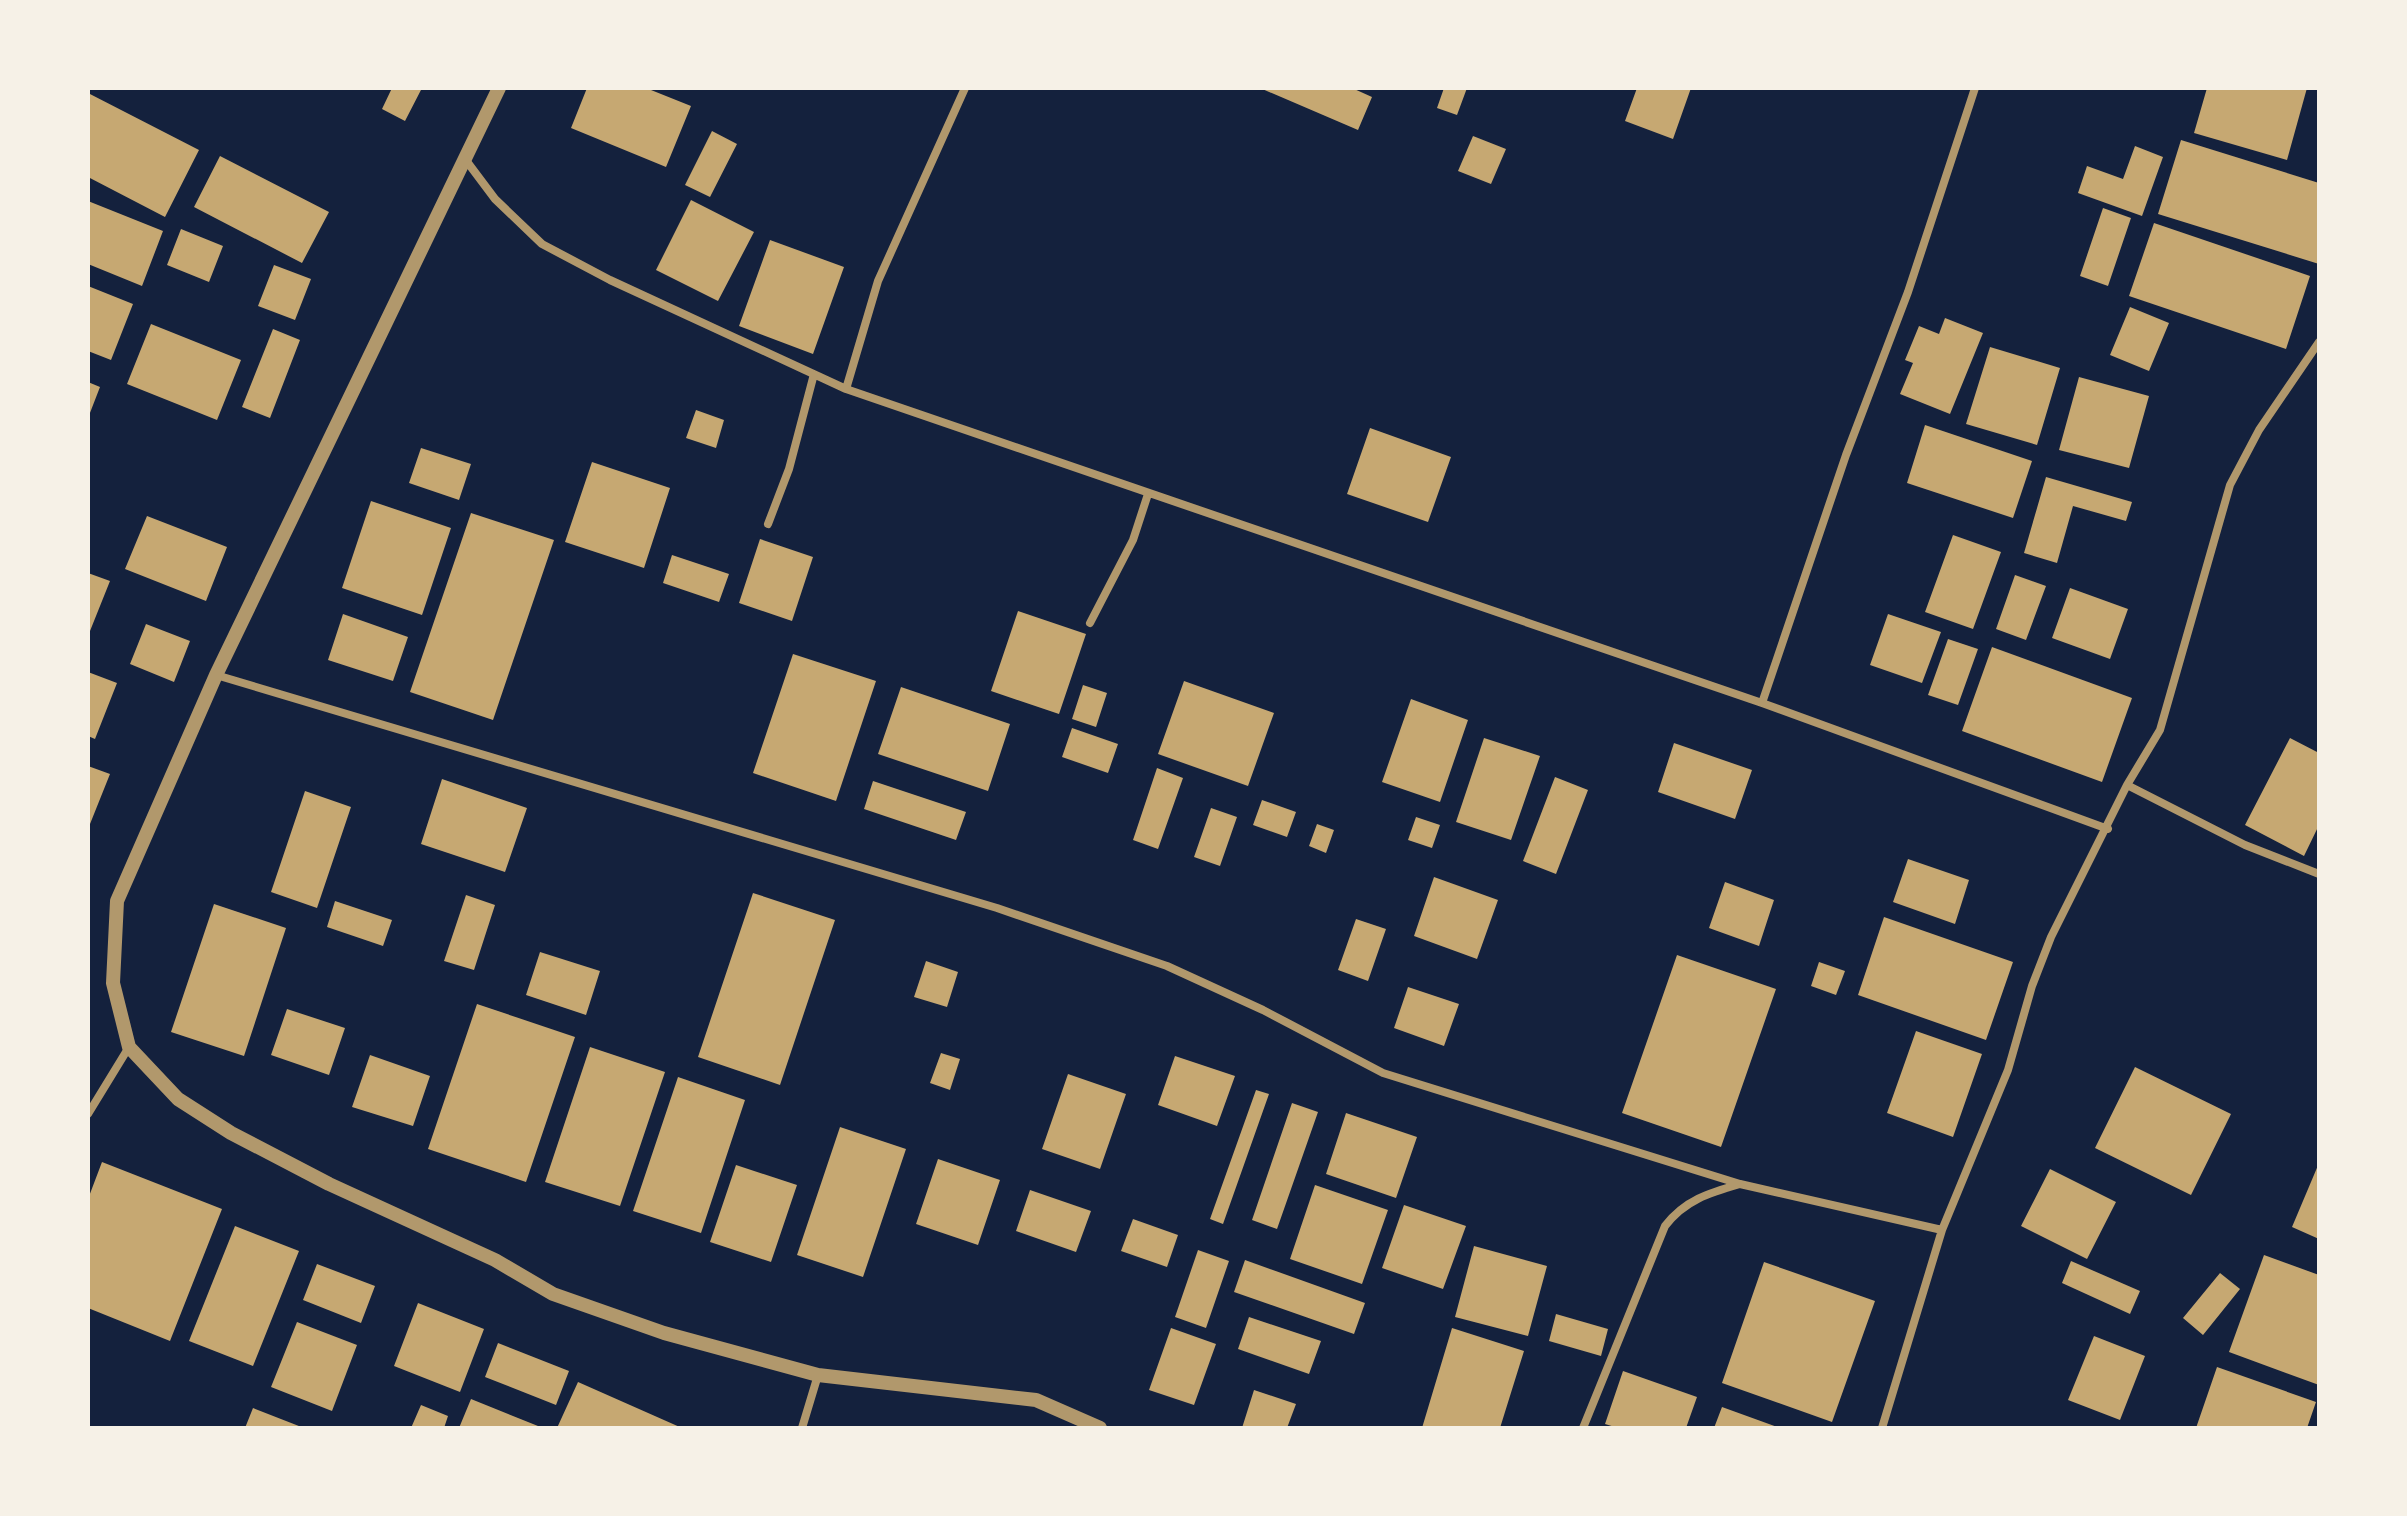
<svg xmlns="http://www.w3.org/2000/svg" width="2407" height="1516" font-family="Barlow,sans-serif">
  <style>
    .building { fill: #c6a872 }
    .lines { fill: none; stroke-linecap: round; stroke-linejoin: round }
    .minor { stroke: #b1986c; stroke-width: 8 }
    .tertiary { stroke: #b1986c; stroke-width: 14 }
  </style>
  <rect width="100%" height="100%" fill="#14213d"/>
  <path class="building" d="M392 88H422L405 121 382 109Z
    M587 88H646L691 106 666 167 571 128Z
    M1260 88H1352L1372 97 1358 130Z
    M1444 88H1467L1457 115 1437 108Z
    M1637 88H1691L1673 139 1625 121Z
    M2207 88H2307L2287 160 2194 133Z
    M88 93 199 150 165 217 88 177Z
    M712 131 737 144 710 197 685 185Z
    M1473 136 1506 149 1491 184 1458 171Z
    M2181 140 2319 183V264L2158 214Z
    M2135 146 2163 157 2142 216 2078 193 2087 166 2123 179Z
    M220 156 329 212 302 263 194 207Z
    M691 200 754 232 718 301 656 270Z
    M88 201 163 231 142 286 88 264Z
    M2103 208 2131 218 2108 286 2080 276Z
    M2154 223 2310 276 2286 349 2129 296Z
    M181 229 223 246 209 282 167 265Z
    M770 240 844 267 813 354 739 326Z
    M274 265 311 279 295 320 258 306Z
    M88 286 133 304 111 360 88 351Z
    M2130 307 2169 323 2149 371 2110 355Z
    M1945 318 1983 333 1950 414 1900 394 1913 363 1905 360 1919 326 1939 334Z
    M151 324 241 360 217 420 127 384Z
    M273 329 300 340 270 418 242 407Z
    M1990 347 2060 368 2037 445 1966 424Z
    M2079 377 2149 396 2129 468 2059 450Z
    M88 382 100 387 88 418Z
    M696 410 724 420 716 448 686 438Z
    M1925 425 2032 461 2013 518 1907 483Z
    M1370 428 1451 457 1428 522 1347 494Z
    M421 448 471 464 459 500 409 483Z
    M592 462 670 488 644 568 565 542Z
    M2046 477 2132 502 2126 521 2073 506 2057 563 2024 553Z
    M371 501 451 528 422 615 342 588Z
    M471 513 554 540 493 720 410 692Z
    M147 516 227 547 206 601 125 569Z
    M1953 535 2001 552 1973 629 1925 612Z
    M760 539 813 557 792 621 739 603Z
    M672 555 729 574 719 602 663 583Z
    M88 573 110 581 88 636Z
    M2015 575 2046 586 2026 640 1996 629Z
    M2070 588 2128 609 2110 659 2052 638Z
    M1018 611 1086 634 1059 714 991 691Z
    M343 614 408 637 393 681 328 660Z
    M1888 614 1941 632 1922 683 1870 665Z
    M146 624 190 641 174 682 130 664Z
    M1948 639 1978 649 1958 705 1928 695Z
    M1992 647 2132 698 2102 782 1962 731Z
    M793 654 876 681 836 801 753 773Z
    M88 672 117 683 95 739 88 736Z
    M1184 681 1274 713 1248 786 1158 754Z
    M1083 685 1107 693 1096 727 1072 719Z
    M901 687 1010 724 988 791 878 754Z
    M1411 699 1468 720 1440 802 1382 782Z
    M1072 728 1118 744 1108 773 1062 757Z
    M1484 738 1540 756 1511 840 1456 822Z
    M2290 738 2319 753V825L2304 856 2245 825Z
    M1674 743 1752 770 1735 819 1658 792Z
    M88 766 110 774 88 829Z
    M1157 768 1183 778 1158 849 1133 840Z
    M1555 777 1588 790 1556 874 1523 861Z
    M442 779 527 808 505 872 421 844Z
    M873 781 966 812 956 840 864 809Z
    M305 791 351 807 317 908 271 892Z
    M1262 800 1296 812 1287 837 1253 825Z
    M1211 808 1237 817 1220 866 1194 857Z
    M1416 817 1440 825 1432 848 1408 840Z
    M1317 824 1334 830 1326 853 1309 846Z
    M1908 859 1969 880 1955 924 1893 902Z
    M1434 877 1498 900 1477 959 1414 936Z
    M1725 882 1774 900 1759 946 1709 928Z
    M753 893 835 920 780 1085 698 1057Z
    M466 895 495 905 474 970 444 961Z
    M335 901 392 920 383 946 327 927Z
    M214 904 286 928 244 1056 171 1032Z
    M1884 917 2013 962 1986 1040 1858 995Z
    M1356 919 1386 929 1368 981 1338 970Z
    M540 952 600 971 586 1015 526 995Z
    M1677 955 1776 989 1721 1147 1622 1113Z
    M926 961 958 972 947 1007 914 997Z
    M1819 962 1845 971 1836 995 1811 986Z
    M1408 987 1459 1004 1444 1046 1394 1028Z
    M477 1004 575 1037 526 1182 428 1149Z
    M287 1009 345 1028 329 1075 271 1055Z
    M1916 1031 1982 1054 1953 1137 1887 1113Z
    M590 1047 665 1072 620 1206 545 1182Z
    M941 1053 960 1059 950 1090 930 1083Z
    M370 1055 430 1076 413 1126 352 1107Z
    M1175 1056 1235 1076 1217 1126 1158 1105Z
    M2135 1067 2231 1114 2191 1195 2095 1148Z
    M1068 1074 1126 1094 1100 1169 1042 1149Z
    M678 1077 745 1100 701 1233 633 1211Z
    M1256 1090 1269 1094 1223 1224 1210 1219Z
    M1292 1103 1318 1112 1277 1229 1252 1220Z
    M1346 1113 1417 1137 1396 1198 1326 1174Z
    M840 1127 906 1149 863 1277 797 1255Z
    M938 1159 1000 1180 978 1245 916 1224Z
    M102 1162 222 1209 170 1341 88 1308V1199Z
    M2319 1163V1239L2292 1227Z
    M736 1165 797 1185 771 1262 710 1242Z
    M2050 1169 2116 1202 2087 1259 2021 1226Z
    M1315 1185 1388 1210 1362 1284 1290 1259Z
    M1030 1190 1091 1211 1076 1252 1016 1231Z
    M1404 1205 1466 1226 1443 1289 1382 1268Z
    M1133 1219 1178 1235 1167 1267 1121 1251Z
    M235 1226 299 1251 253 1366 189 1341Z
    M1474 1246 1547 1266 1528 1336 1455 1317Z
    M1198 1250 1229 1261 1206 1328 1175 1317Z
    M2264 1255 2319 1275V1385L2229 1352Z
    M1245 1260 1365 1303 1354 1334 1234 1292Z
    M2071 1261 2140 1291 2130 1314 2062 1283Z
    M1764 1262 1875 1301 1832 1422 1722 1383Z
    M317 1264 375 1286 361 1323 303 1300Z
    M2220 1273 2240 1289 2203 1335 2183 1318Z
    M418 1303 484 1329 460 1392 394 1366Z
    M1556 1314 1608 1329 1601 1356 1549 1341Z
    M1249 1317 1321 1341 1309 1374 1238 1349Z
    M297 1322 357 1345 332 1411 271 1387Z
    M1171 1328 1216 1344 1194 1405 1149 1390Z
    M1452 1328 1524 1351 1500 1428H1422Z
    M2094 1336 2145 1356 2120 1420 2068 1400Z
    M498 1343 569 1371 556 1405 485 1377Z
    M2217 1367 2316 1402 2307 1428H2196Z
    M1623 1371 1697 1397 1686 1428H1618L1605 1424Z
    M578 1382 682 1428H557Z
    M1254 1390 1296 1404 1287 1428H1242Z
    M471 1399 543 1428H459Z
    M421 1405 448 1416 444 1428H411Z
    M1722 1407 1780 1428H1714Z
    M253 1408 304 1428H245Z"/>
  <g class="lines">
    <path class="minor" d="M465 159 495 199 542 244 610 280 846 389 1762 703 2108 829
      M846 389 878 281 965 88
      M768 524 789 469 814 374
      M1090 623 1133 540 1148 494
      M216 675 997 908 1167 966 1263 1010 1383 1073 1740 1184 1942 1230
      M1762 703 1846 455 1908 292 1975 88
      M2127 785 2245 845 2319 874
      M88 1114 129 1047
      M802 1428 818 1375
      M1583 1428 1665 1226C1685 1200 1709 1193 1740 1184
      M1882 1428 1942 1230 2008 1070 2032 986 2051 937 2127 785 2160 730 2230 485 2259 430 2319 342"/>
    <path class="tertiary" d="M499 88 216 675 117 901 113 983 129 1047 178 1099 231 1133 329 1184 495 1260 553 1294 664 1333 818 1375 1036 1400 1100 1428"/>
  </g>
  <rect width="2407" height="1516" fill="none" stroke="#f6f1e7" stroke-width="180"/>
</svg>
